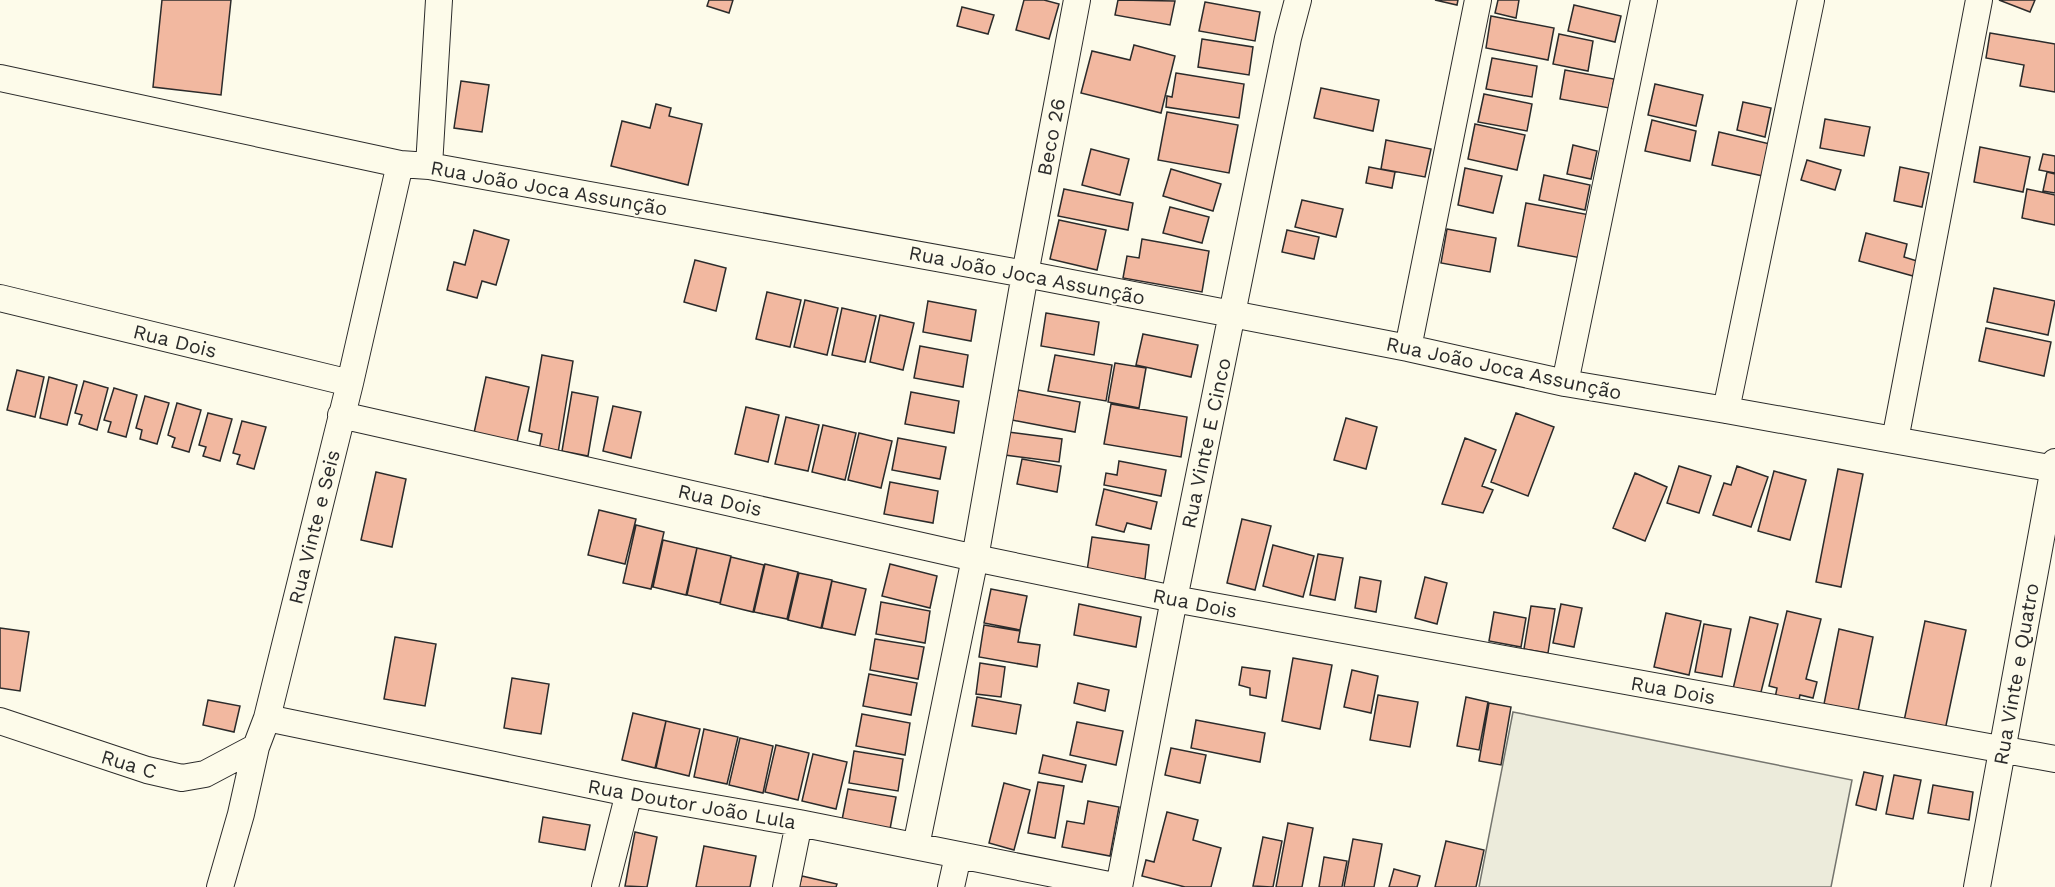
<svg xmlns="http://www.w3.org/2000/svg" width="2055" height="887" font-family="'Work Sans',sans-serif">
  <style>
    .green { fill: #ecebdb; stroke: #74746e; stroke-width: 1.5 }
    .building { fill: #f2b8a0; stroke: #2b2b2b; stroke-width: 1.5 }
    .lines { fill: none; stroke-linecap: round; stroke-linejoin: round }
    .minor-casing { stroke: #2b2b2b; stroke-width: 28 }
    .minor { stroke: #fdfbea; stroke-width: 26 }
    .labels { text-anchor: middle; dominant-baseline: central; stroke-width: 4.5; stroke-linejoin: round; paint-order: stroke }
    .street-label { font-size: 20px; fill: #2b2b2b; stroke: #fdfbea }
  </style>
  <rect width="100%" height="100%" fill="#fdfbea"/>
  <path class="green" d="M1513 712 1852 780 1831 887H1479Z"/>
  <path class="building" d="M162 0H231L221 95 153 87Z
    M709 0H733L729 13 707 6Z
    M1024 0H1044L1059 4 1049 39 1016 30Z
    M1118 0 1175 1 1170 25 1115 15Z
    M1435 0H1458L1457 5Z
    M1498 0H1519L1516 18 1495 13Z
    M1999 0H2035L2030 12Z
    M1205 2 1260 12 1255 41 1199 31Z
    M1574 5 1621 16 1615 42 1568 31Z
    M962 7 994 15 988 34 957 26Z
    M1491 16 1554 28 1548 60 1486 48Z
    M1990 33 2055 44V92L2020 86 2024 65 1986 58Z
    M1559 34 1593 41 1588 71 1553 64Z
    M1202 39 1253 47 1249 75 1198 67Z
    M1134 45 1175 56 1161 113 1081 93 1092 51 1130 60Z
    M1492 58 1537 66 1532 97 1486 89Z
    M1565 70 1614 79 1609 108 1560 99Z
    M1176 73 1244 84 1239 118 1166 107 1167 96 1172 97Z
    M461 81 489 85 482 132 454 128Z
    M1655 84 1703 95 1696 126 1648 115Z
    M1321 88 1379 100 1373 131 1314 118Z
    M1484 94 1532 104 1527 131 1478 122Z
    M1743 102 1771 108 1765 137 1737 130Z
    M656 104 671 108 669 116 702 124 688 185 611 166 622 121 650 128Z
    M1167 112 1238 125 1229 173 1158 160Z
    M1825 119 1870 127 1864 156 1820 148Z
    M1652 120 1696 131 1690 161 1645 151Z
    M1475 124 1525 135 1517 170 1468 159Z
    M1719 132 1770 144 1763 176 1712 165Z
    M1386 140 1431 149 1425 177 1381 169Z
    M1573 145 1597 151 1591 179 1567 174Z
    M1980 147 2030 157 2023 192 1974 182Z
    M1091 149 1129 159 1120 195 1082 185Z
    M2043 154 2055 156V173L2039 170Z
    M1807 160 1841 170 1835 190 1801 180Z
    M1369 167 1395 172 1392 188 1366 183Z
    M1900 167 1929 173 1922 207 1894 201Z
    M1465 168 1502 176 1493 213 1458 205Z
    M1171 169 1221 184 1213 211 1163 196Z
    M2047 172 2055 174V193L2043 191Z
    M1544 175 1590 185 1585 210 1539 200Z
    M1064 189 1133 203 1128 230 1058 216Z
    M2027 189 2055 195V225L2022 218Z
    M1302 200 1343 209 1336 237 1295 227Z
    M1526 203 1590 215 1581 258 1518 246Z
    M1170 207 1209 217 1202 243 1163 233Z
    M1059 220 1106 230 1097 270 1050 259Z
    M1447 229 1496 238 1490 272 1441 263Z
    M474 230 509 240 496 285 482 281 477 298 447 290 454 262 465 265Z
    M1287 230 1319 237 1314 259 1282 252Z
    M1866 233 1907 244 1904 257 1917 261 1913 276 1859 261Z
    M1142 239 1209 251 1202 292 1123 278 1127 256 1139 258Z
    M695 260 726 268 716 311 684 302Z
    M1994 288 2055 301 2048 335 1987 322Z
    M767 292 801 300 790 347 756 339Z
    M805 300 838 308 827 355 794 347Z
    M928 301 976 310 971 341 923 332Z
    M842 308 876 316 865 362 832 355Z
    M1046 313 1099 322 1094 355 1041 346Z
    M880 315 914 323 903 370 870 362Z
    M1986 328 2051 342 2044 376 1979 361Z
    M1143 334 1198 345 1191 377 1136 365Z
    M920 346 968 355 963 387 914 378Z
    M542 355 573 361 558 453 539 450 542 434 529 431Z
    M1055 355 1112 365 1106 401 1048 391Z
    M1115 363 1146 368 1139 408 1108 402Z
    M17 370 44 377 35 417 7 410Z
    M49 377 77 385 67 425 40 418Z
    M486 377 529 387 517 442 474 433Z
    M84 381 108 388 97 430 79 424 82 415 75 413Z
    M114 388 137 395 126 437 108 432 111 422 104 420Z
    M1018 390 1080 402 1075 432 1012 420Z
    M572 392 598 397 588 456 562 451Z
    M911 392 959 401 954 433 905 424Z
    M145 396 169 403 157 444 140 439 142 430 136 428Z
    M177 403 201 410 189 452 172 447 175 438 168 435Z
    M1111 404 1187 417 1181 457 1104 444Z
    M613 406 641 412 631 458 603 451Z
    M746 407 779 415 768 462 735 454Z
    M208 413 232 419 220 461 203 456 206 447 199 445Z
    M1516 413 1554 427 1528 496 1491 482Z
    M786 417 819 425 808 471 775 464Z
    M1346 418 1377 427 1366 469 1334 460Z
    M242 421 266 427 254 469 237 464 240 455 233 453Z
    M823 425 856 433 845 480 812 472Z
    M1008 432 1062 439 1059 462 1005 455Z
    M859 433 892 441 881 488 848 480Z
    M898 438 946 447 940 479 892 470Z
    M1465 438 1496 450 1482 486 1493 490 1483 513 1442 504Z
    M1022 459 1061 466 1057 492 1017 484Z
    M1119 461 1166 470 1161 496 1104 485 1106 473 1117 475Z
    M1679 466 1711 476 1699 513 1667 503Z
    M1737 466 1768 477 1751 527 1713 515 1724 483 1731 485Z
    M1838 469 1863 474 1841 587 1816 582Z
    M1774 471 1806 480 1790 540 1758 531Z
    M376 472 406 479 392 547 361 540Z
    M1635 473 1667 487 1645 541 1613 528Z
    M890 482 938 491 933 523 884 514Z
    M1104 489 1157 502 1151 529 1127 523 1124 532 1096 525Z
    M599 510 636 519 625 564 588 555Z
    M1242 519 1271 526 1255 590 1227 583Z
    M636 525 664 532 651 589 623 583Z
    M1092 537 1149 545 1145 579 1087 571Z
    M663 540 697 548 686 595 653 587Z
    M1273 545 1314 556 1303 597 1263 586Z
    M697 548 731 556 720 603 687 595Z
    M1318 554 1343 558 1335 600 1310 595Z
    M731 557 764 565 753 612 720 604Z
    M765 564 798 572 787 619 754 612Z
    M890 564 937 576 930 608 882 596Z
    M799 573 832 580 821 628 788 620Z
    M1360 577 1381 581 1376 612 1355 608Z
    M1425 577 1447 583 1437 624 1415 618Z
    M832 581 866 589 855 635 822 628Z
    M991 589 1027 596 1020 630 984 623Z
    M881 602 930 611 925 643 876 634Z
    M1079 604 1141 617 1136 647 1074 635Z
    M1561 604 1582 608 1574 647 1553 643Z
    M1531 606 1555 609 1548 653 1524 649Z
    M1787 611 1821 619 1806 679 1817 682 1813 698 1800 695 1797 708 1774 703 1777 688 1769 686Z
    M1494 612 1526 618 1521 647 1489 641Z
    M1666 613 1701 621 1689 675 1654 667Z
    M1750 617 1778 624 1760 696 1733 689Z
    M1925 621 1966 630 1945 730 1904 721Z
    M1704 624 1731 629 1722 677 1695 672Z
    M984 625 1020 631 1018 642 1040 645 1037 667 979 657Z
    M0 628 29 632 20 691 0 688Z
    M1839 629 1873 637 1858 711 1824 704Z
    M395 637 436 644 425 706 384 699Z
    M875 639 924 647 918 679 870 670Z
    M1293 658 1332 665 1320 729 1282 721Z
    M980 663 1005 667 1001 697 976 694Z
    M1242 667 1270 671 1266 698 1250 695V688L1239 685Z
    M1352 670 1378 676 1371 713 1344 707Z
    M869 674 917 683 911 715 863 706Z
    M512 678 549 684 541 734 504 728Z
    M1078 683 1109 690 1105 711 1074 703Z
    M1378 695 1418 702 1410 747 1370 740Z
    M977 697 1021 705 1016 734 972 726Z
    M1466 697 1488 702 1479 750 1457 746Z
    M208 700 240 706 234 732 203 725Z
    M1489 703 1511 707 1501 765 1479 761Z
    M633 713 666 721 655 768 622 760Z
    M862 714 910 723 905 755 856 746Z
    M1196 720 1265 733 1260 762 1191 748Z
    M666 721 700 729 689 776 656 768Z
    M1077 722 1123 731 1116 765 1070 755Z
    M704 729 738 737 727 784 694 777Z
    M740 738 773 746 763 793 729 785Z
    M776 745 809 753 798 800 765 792Z
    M1171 748 1206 755 1200 783 1165 775Z
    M854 751 903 759 898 791 849 783Z
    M813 754 847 762 836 809 802 801Z
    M1043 755 1086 765 1082 782 1039 773Z
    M1864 772 1883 776 1876 810 1856 805Z
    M1894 775 1921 780 1913 819 1886 814Z
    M1038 782 1064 786 1055 838 1028 833Z
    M1004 783 1030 790 1014 850 989 843Z
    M1933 785 1973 792 1969 820 1928 813Z
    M848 789 896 797 890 829 842 820Z
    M1088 801 1119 807 1110 856 1062 847 1067 821 1084 824Z
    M1167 812 1198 820 1193 840 1221 848 1211 887H1185L1142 876 1146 860 1154 862Z
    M543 817 590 825 585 850 539 842Z
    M1288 823 1313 828 1302 887H1276Z
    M635 832 657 837 647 887 625 886Z
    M1263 837 1282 841 1273 887 1253 886Z
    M1353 839 1382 844 1374 887H1344Z
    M1446 841 1484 850 1476 887H1435Z
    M704 846 756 856 750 887H696Z
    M1324 857 1347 861 1342 887H1319Z
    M1394 869 1420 876 1417 887H1389Z
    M802 876 837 884 836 887H799Z"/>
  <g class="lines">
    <g class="minor-casing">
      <path id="minor" d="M0 78 400 164 429 166 1025 274 1408 348 1565 383 1726 410 2055 469
        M429 166 439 0
        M0 298 350 383
        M1408 348 1478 0
        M1565 383 1644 0
        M1726 410 1811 0
        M341 415 975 558 1174 599 2055 759
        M1895 440 1979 0
        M267 718 629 793 799 823 1119 887
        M0 721 147 770 182 778 205 774 256 747
        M916 846 975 558 1025 274 1077 0
        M220 887 241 814 256 747 267 718 350 383 400 164
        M605 887 629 793
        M786 887 799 823
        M951 887 958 856
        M1119 887 1174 599 1288 38 1298 0
        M1977 887 2055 462"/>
    </g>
    <use href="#minor" class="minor"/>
  </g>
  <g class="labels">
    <g class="street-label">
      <text transform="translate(1051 137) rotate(-79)">Beco 26</text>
      <text transform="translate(549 188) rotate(10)">Rua João Joca Assunção</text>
      <text transform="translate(1027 275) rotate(11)">Rua João Joca Assunção</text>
      <text transform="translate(175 341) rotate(14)">Rua Dois</text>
      <text transform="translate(1504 368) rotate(12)">Rua João Joca Assunção</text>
      <text transform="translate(1206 443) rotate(-78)">Rua Vinte E Cinco</text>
      <text transform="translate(720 500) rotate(13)">Rua Dois</text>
      <text transform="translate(314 527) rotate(-76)">Rua Vinte e Seis</text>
      <text transform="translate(1195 603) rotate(11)">Rua Dois</text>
      <text transform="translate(2016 674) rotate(-80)">Rua Vinte e Quatro</text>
      <text transform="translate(1673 690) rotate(10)">Rua Dois</text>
      <text transform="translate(129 764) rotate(17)">Rua C</text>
      <text transform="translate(692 804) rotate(10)">Rua Doutor João Lula</text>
    </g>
  </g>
</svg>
